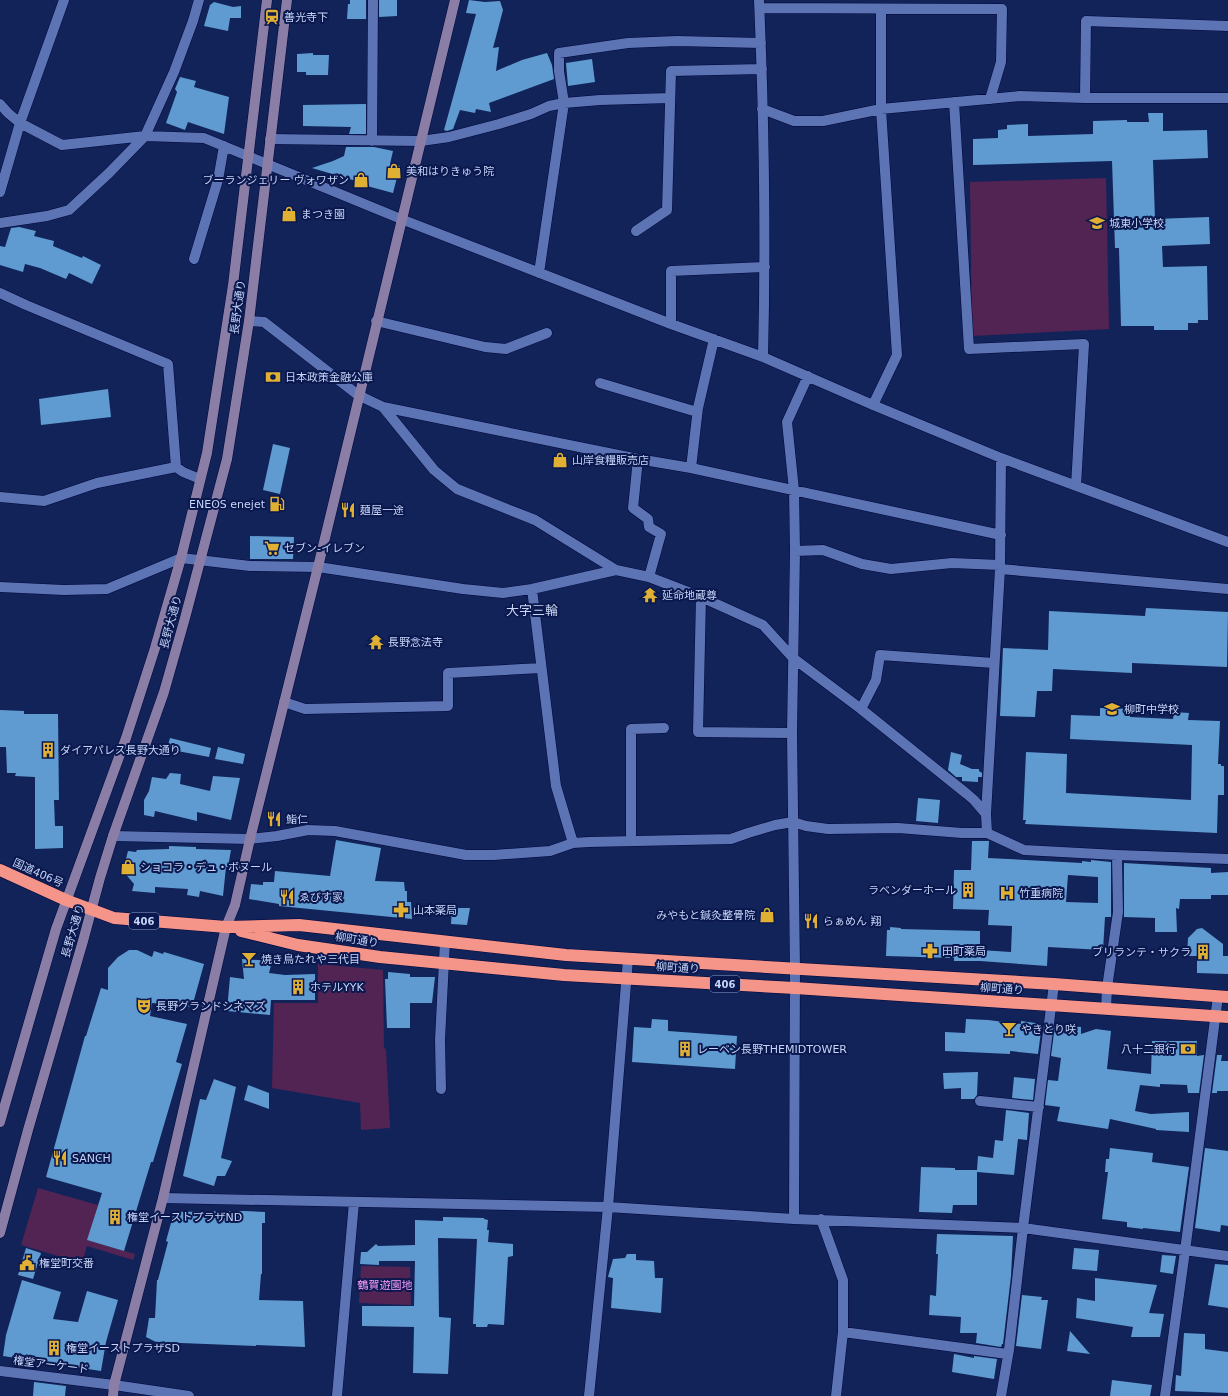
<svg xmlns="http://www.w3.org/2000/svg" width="1228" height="1396" font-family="'DejaVu Sans','Noto Sans JP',sans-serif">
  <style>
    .green { fill: #522453 }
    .building { fill: #5f9bd0; fill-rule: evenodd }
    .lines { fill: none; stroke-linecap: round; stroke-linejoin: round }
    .street-casing { stroke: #02063d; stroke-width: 11 }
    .secondary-casing { stroke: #02063d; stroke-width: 11 }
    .highway-casing { stroke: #02063d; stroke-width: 13 }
    .street { stroke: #5c74b3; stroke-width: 10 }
    .secondary { stroke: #8a7ea7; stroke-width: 10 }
    .highway { stroke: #f5958a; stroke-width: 12 }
    .labels { text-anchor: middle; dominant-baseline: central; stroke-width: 4; stroke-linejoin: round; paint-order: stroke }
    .shield { fill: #0a184e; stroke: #8d9cc4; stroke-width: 1 }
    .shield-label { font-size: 10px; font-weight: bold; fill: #c5d4f7 }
    .poi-label { font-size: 11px; fill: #c5d4f7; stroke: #0a184e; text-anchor: start }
    .street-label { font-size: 11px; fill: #c5d4f7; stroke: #0a184e }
    .park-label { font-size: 11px; fill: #fb9ffc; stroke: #0a184e }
    .quarter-label { font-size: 13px; fill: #cad6f2; stroke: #0a184e }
  </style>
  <rect width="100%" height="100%" fill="#122359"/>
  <path class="green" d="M1106 178 1109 329 972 336 970 182Z
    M318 964 383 970 384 1048 386 1049 390 1128 361 1130 360 1103 272 1088 274 1003H318Z
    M38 1188 98 1205 88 1240 135 1254 133 1260 87 1246 82 1263 21 1245Z
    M361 1266 410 1267 411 1305 359 1303Z"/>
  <path class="building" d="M350 0H366V19H347L348 4H350Z
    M379 0H397V16L379 17Z
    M469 0 485 2 500 1 503 10 493 48 499 47 496 71 522 60 547 53 552 65 554 79 489 103 491 112 476 109 475 113 460 110 453 129 447 131 444 130 476 14 466 13Z
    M214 2 233 7 241 6V18H230L228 31 204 26 210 5Z
    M313 53V55H329L328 75H306V72H297V54Z
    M592 59 595 82 568 86 566 63Z
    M180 77 196 81 194 87 229 97 224 134 188 122 185 130 166 123 177 92 175 89Z
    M366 104V134H349L351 127 303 126V105Z
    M1148 113H1163V131L1207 130 1208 158 1153 160 1155 219 1209 217 1210 244 1162 246 1163 267 1207 266 1208 320H1198V323H1188V330H1154V326H1121L1119 248H1115L1112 161 973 165V139L998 138V130L1007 129V125L1028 124V136L1093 134V121L1127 120V122H1149Z
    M346 147H374L393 151 390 164 400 166 393 193 356 183V181L312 168 333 161 344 156Z
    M19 227 36 231 34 236 54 241 53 246 82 258 83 256 101 265 92 284 69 273 66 279 40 268 25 264 23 272 0 265V246L5 247 11 228Z
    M108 389 111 417 41 425 39 399Z
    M273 444 290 448 280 494 263 490Z
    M250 536 294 537 293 559H250Z
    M1146 608 1228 612 1227 667 1132 663V673L1053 669 1052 691H1037L1035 717 1000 716 1003 648 1048 650 1049 611 1145 616Z
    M1100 708 1130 709V717L1173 719 1174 712 1189 713 1188 720 1220 721 1218 764H1221V766H1224V795H1218L1217 833 1025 824 1026 820H1023L1026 752 1067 754 1066 793 1191 800 1192 745 1070 739 1071 715 1100 716Z
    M0 710 24 711V714H58L59 800H54L55 826H63V848L35 849V777L15 776 16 773H7L6 747H0Z
    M170 738 211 748 209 757 167 749Z
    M218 747 245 754 243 764 215 759Z
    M951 752 962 755 960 764 972 769H979V771L982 773V777H978V782L962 781V777H956L948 770Z
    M170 773 181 774 180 784 210 791 213 776 240 778 231 820 197 812V821L155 811 154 817 144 815V800L149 791 152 777 166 779Z
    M918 798 940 800 938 823 916 821Z
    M336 840 381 848 375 881 404 882 405 891H407V902H411L412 919 279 906V904L249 899 251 884 263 885V882H274L275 871 330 876Z
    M972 841H989L988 858 1082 863V861L1091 862V860L1111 862V917H1105L1103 950 1048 947 1047 966 980 961H954V958L886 956 887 930H890V927L901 928V929L980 931V950L1011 952 1012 926 988 925 989 910 953 909 954 870H971ZM1068 875 1098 877V903L1066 902Z
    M169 846 196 847V849L231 850 228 867H226L223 896 200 891 199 897 187 895 188 889 155 887V893L132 891 134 884 123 871 128 851 136 852 137 850 169 849Z
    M1124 863 1211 868V873L1228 872V895H1211V899H1180L1179 909 1176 908 1177 932H1155V918L1124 917Z
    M452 908H470L467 925 451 924Z
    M1202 928 1223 944V956H1228V974L1197 973V956H1187L1188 938 1197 929Z
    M129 950H137L152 957 154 951 163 954 164 952 204 964 192 1007 152 1003 150 1016 187 1024 176 1062 182 1064 153 1162H151L124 1251 87 1240 102 1193 46 1177 85 1036H86L101 988 108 990V968L118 957Z
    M242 959 272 961 269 973 285 975 315 974V1000H271L270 1015 227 1011 230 977 244 979Z
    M388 972 410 974V977H435L432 1003H410V1028H387L385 979H388Z
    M652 1019 668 1020V1031L737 1036 735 1069 632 1062 634 1027 651 1028Z
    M966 1019 988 1020 1021 1024V1021L1042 1024 1038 1054 1010 1051V1054L945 1051V1032L965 1033Z
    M1055 1025 1081 1027V1034L1096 1029 1111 1031 1107 1069 1151 1074 1152 1041H1197V1056L1204 1055 1199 1093H1188L1187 1085 1160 1084V1087L1140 1085 1135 1111 1151 1114 1189 1112V1132L1156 1130V1129L1110 1119 1108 1129 1057 1121 1060 1107 1045 1105 1048 1080 1058 1081 1061 1058 1051 1056Z
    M1217 1055H1222L1221 1061H1228V1091H1217V1093H1212Z
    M978 1072 977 1095 974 1099H961V1088L944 1089 943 1073Z
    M1014 1077 1035 1079 1033 1100 1012 1098Z
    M214 1079 236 1087 221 1158 232 1161 225 1176H217L214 1186 183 1176 200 1099 206 1100Z
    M248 1085 269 1093V1109L244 1100Z
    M1006 1110 1029 1113 1027 1140 1018 1139 1014 1175 977 1172V1205H953L952 1213 919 1212 921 1167 955 1168V1170H977L978 1156 993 1158 995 1140 1003 1141Z
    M1110 1148 1153 1153 1152 1162 1189 1167 1180 1232 1143 1228V1229L1127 1227V1222L1102 1219 1108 1172H1105L1106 1159H1109Z
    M1205 1148 1228 1151V1226L1221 1225 1220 1232 1195 1228Z
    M244 1211 265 1212V1223H262V1274H261L259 1300 303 1301 305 1347 256 1345V1346L156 1342 146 1337 149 1318H155L157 1280H158L168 1242 166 1241 174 1212Z
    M443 1217 484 1218V1219L488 1220 487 1230H489L488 1242 513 1244V1256L508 1257 504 1325 488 1324 487 1327H476V1324H473L477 1239 438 1238 439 1317 451 1318 448 1374 413 1373 414 1327 362 1326V1306H414L415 1261H379V1265L360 1264 361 1252H367L376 1244 378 1246 415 1245V1220L443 1221Z
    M937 1234 1013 1236 1011 1276 1003 1344H1002L1001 1347 976 1343 977 1333H960L961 1317 929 1315 930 1295 936 1296 938 1254H936Z
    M26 1248 41 1253 33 1279 18 1275Z
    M1074 1248 1099 1250 1097 1271 1072 1269Z
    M627 1254H636V1260L654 1261 655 1278H663L661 1313 611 1308 613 1278 608 1277 613 1259 625 1258Z
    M1162 1255 1176 1256 1173 1274 1160 1272Z
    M1215 1264 1228 1265V1308L1208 1305Z
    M1095 1278 1157 1285 1149 1313 1164 1314 1160 1337H1131L1133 1327 1076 1318 1077 1298 1095 1301Z
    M22 1280 61 1292 53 1319 78 1322 87 1291 118 1300 106 1342 101 1371 3 1356 6 1335Z
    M1022 1295 1042 1297 1041 1300H1048L1041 1349 1016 1346Z
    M1070 1331 1090 1354 1067 1351Z
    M1184 1333 1205 1334V1349L1228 1352V1393L1175 1391 1176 1375 1181 1376Z
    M954 1354 974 1358V1356L997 1359 994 1379 952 1372Z
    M1112 1380 1152 1385 1150 1396H1110Z
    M34 1382 66 1386 65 1396H33Z"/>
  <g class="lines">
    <g class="street-casing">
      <path id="street" d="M759 0C764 119 766 238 763 357
        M760 8 1002 9 1001 62 990 99
        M1085 98 1086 21 1228 26
        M954 102 969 349 1084 344 1076 486
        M0 104 8 113 20 123 62 145 145 136 204 138 401 219 671 324 763 357 873 405 1001 458 1228 542
        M762 109 794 121H823L881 109 1020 96 1085 98H1228
        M270 139 421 141 449 137 499 124 531 114 549 106 564 103 600 100 670 98
        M372 141 373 0
        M0 192 20 123 64 0
        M0 223 47 216 69 210 109 173 145 136 174 72 193 21 199 0
        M636 231 667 210 671 71 762 69
        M194 259 218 180 224 146
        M539 273 564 103 559 71V53L628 43 677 41 761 43
        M0 293 26 305 168 364 176 467 183 472 200 479
        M249 321 264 322 358 395 383 407 638 459 691 468 1001 535
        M376 321 485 347 506 349 547 333
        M671 324V271L765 267
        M600 383 697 412
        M873 405 897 355 881 109V9
        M383 407 434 470 457 489 535 520 616 570 649 577 701 597 763 625 793 658 861 709 967 794 974 800 986 814
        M638 459 633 508 648 519 649 527 661 534 649 577
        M691 468 698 408 714 339
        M0 497 44 501 97 483 176 467
        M795 551 823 550 862 564 891 569 952 563 1000 565
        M1000 569 1228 589
        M0 587 64 590 107 589 181 558 250 566 318 567 463 589 503 593 532 589 616 570
        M532 589 556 786 573 843
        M701 597 698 732 792 733
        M284 702 305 709 448 706V673L541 668
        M861 709 876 680 880 655 994 663
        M987 833 986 814 1000 569 1001 458
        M113 836 250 839 277 836 308 830 335 831 466 855H494L550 851 573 843 589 842 731 839 748 833 775 825 793 822 806 826 828 829 898 828 962 833H987L1024 850 1117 855 1228 859
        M631 841V729L664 728
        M1106 1009 1107 988 1118 912 1117 855
        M441 1089 440 1040 445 941
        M980 1101 1039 1107
        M163 1198 608 1207 794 1219 1023 1228 1228 1256
        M794 1219 795 969 792 733 795 551 794 490 787 422 808 376
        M821 1219 843 1280V1332L836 1396
        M843 1332 1007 1354
        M0 1371 114 1385 189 1396
        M337 1396 354 1202
        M589 1396 608 1207 628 959
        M1001 1396 1009 1350 1023 1228 1054 984
        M1165 1396 1185 1251 1218 996"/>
    </g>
    <g class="secondary-casing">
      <path id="secondary" d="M0 1122 56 929 126 738 155 648 181 558 207 453 233 285 267 0
        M0 1233 28 1130 83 941 100 878 113 836 164 692 185 618 227 459 249 321 287 0
        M113 1396 114 1385 163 1198 226 927 235 905 250 839 318 567 455 0"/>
    </g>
    <g class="highway-casing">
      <path id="highway" d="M0 870 66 900 114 918 226 927 299 925 566 955 1054 984 1228 997
        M241 931 298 945 380 957 564 975 795 988 1228 1017"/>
    </g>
    <use href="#street" class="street"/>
    <use href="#secondary" class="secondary"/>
    <use href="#highway" class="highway"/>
  </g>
  <defs>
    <g id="station-bare" transform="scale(1.2)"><path d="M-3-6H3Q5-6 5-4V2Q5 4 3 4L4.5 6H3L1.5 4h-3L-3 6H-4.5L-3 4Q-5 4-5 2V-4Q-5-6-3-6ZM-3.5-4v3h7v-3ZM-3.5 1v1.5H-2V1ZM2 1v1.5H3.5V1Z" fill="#dfb034" stroke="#0a184e" stroke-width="2.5" paint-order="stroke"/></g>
    <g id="shop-bare" transform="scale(1.2)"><path d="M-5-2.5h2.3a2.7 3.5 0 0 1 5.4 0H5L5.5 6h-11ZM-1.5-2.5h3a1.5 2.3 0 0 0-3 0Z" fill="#dfb034" stroke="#0a184e" stroke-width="2.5" paint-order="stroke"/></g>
    <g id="school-bare" transform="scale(1.2)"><path d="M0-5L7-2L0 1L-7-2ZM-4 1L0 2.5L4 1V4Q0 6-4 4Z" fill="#dfb034" stroke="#0a184e" stroke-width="2.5" paint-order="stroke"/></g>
    <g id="bank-bare" transform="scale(1.2)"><path d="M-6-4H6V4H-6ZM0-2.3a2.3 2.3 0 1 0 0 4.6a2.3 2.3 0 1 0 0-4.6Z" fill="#dfb034" stroke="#0a184e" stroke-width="2.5" paint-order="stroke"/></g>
    <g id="fuel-bare" transform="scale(1.2)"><path d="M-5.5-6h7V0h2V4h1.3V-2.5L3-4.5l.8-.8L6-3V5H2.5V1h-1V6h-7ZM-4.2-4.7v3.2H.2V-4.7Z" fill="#dfb034" stroke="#0a184e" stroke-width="2.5" paint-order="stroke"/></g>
    <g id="restaurant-bare" transform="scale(1.2)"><path d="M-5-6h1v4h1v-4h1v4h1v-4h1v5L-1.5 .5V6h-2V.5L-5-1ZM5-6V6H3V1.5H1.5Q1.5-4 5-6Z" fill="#dfb034" stroke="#0a184e" stroke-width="2.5" paint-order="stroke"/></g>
    <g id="supermarket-bare" transform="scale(1.2)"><path d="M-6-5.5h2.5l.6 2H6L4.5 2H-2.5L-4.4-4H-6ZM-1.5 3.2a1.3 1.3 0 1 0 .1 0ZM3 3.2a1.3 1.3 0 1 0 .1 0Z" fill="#dfb034" stroke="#0a184e" stroke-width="2.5" paint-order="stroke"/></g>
    <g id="temple-bare" transform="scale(1.2)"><path d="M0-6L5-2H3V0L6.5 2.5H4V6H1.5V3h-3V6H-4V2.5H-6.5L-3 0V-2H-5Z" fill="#dfb034" stroke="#0a184e" stroke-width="2.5" paint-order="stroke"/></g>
    <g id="building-bare" transform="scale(1.2)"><path d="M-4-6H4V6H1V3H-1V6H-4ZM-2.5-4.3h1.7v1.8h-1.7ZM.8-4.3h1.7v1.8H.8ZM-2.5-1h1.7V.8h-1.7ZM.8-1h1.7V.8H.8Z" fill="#dfb034" stroke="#0a184e" stroke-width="2.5" paint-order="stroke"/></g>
    <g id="hospital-bare" transform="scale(1.2)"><path d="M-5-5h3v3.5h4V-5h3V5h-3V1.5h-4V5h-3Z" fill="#dfb034" stroke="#0a184e" stroke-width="2.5" paint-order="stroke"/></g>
    <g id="pharmacy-bare" transform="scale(1.2)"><path d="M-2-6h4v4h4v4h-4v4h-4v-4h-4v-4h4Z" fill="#dfb034" stroke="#0a184e" stroke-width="2.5" paint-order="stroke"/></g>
    <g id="bar-bare" transform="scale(1.2)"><path d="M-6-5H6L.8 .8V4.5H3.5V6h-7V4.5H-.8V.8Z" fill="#dfb034" stroke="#0a184e" stroke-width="2.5" paint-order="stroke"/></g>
    <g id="theatre-bare" transform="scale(1.2)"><path d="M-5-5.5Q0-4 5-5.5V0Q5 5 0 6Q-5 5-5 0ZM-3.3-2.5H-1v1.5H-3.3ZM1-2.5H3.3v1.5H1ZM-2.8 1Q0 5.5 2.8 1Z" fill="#dfb034" stroke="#0a184e" stroke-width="2.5" paint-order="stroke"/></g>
    <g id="civic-bare" transform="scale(1.2)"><path d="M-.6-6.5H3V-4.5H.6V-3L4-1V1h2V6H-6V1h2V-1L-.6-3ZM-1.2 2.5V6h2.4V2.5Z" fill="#dfb034" stroke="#0a184e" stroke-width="2.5" paint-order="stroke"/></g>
  </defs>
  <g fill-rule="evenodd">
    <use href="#station-bare" x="272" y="17"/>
    <use href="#shop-bare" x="394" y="171"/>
    <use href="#shop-bare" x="361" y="180"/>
    <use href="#shop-bare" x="289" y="214"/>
    <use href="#school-bare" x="1097" y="223"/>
    <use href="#bank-bare" x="273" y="377"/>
    <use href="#shop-bare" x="560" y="460"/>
    <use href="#fuel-bare" x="277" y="504"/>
    <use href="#restaurant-bare" x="348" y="510"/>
    <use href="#supermarket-bare" x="272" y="548"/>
    <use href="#temple-bare" x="650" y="595"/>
    <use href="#temple-bare" x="376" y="642"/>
    <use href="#school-bare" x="1112" y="709"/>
    <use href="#building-bare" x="48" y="750"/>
    <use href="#restaurant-bare" x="274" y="819"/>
    <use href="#shop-bare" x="128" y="867"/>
    <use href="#building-bare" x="968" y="890"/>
    <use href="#hospital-bare" x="1007" y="893"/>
    <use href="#restaurant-bare" x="287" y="897"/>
    <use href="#pharmacy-bare" x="401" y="910"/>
    <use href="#shop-bare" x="767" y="915"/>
    <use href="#restaurant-bare" x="811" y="921"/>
    <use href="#pharmacy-bare" x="930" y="951"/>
    <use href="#building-bare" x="1203" y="952"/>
    <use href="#bar-bare" x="249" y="959"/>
    <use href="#building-bare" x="298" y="987"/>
    <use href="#theatre-bare" x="144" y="1006"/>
    <use href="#bar-bare" x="1009" y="1029"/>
    <use href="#building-bare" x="685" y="1049"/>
    <use href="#bank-bare" x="1188" y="1049"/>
    <use href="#restaurant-bare" x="60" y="1158"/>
    <use href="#building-bare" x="115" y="1217"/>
    <use href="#civic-bare" x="27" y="1263"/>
    <use href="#building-bare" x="54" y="1348"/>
  </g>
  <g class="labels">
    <g class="shield">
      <rect x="129" y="913" width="30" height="16" rx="3"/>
      <rect x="710" y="976" width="30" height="16" rx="3"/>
    </g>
    <g class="shield-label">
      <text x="144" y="921">406</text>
      <text x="725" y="984">406</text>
    </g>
    <g class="poi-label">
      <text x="284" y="17">善光寺下</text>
      <text x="406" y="171">美和はりきゅう院</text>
      <text x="349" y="180" text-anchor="end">ブーランジェリー ヴォワザン</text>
      <text x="301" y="214">まつき園</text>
      <text x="1109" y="223">城東小学校</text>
      <text x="285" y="377">日本政策金融公庫</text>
      <text x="572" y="460">山岸食糧販売店</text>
      <text x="265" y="504" text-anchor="end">ENEOS enejet</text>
      <text x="360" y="510">麺屋一途</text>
      <text x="284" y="548">セブン-イレブン</text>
      <text x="662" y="595">延命地蔵尊</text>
      <text x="388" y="642">長野念法寺</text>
      <text x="1124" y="709">柳町中学校</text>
      <text x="60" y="750">ダイアパレス長野大通り</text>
      <text x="286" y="819">鮨仁</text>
      <text x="140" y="867">ショコラ・デュ・ボヌール</text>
      <text x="956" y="890" text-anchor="end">ラベンダーホール</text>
      <text x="1019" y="893">竹重病院</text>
      <text x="299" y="897">ゑびす家</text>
      <text x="413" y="910">山本薬局</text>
      <text x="755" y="915" text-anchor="end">みやもと鍼灸整骨院</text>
      <text x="823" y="921">らぁめん 翔</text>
      <text x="942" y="951">田町薬局</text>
      <text x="1191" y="952" text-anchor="end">ブリランテ・サクラ</text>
      <text x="261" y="959">焼き鳥たれや三代目</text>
      <text x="310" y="987">ホテルYYK</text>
      <text x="156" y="1006">長野グランドシネマズ</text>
      <text x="1021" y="1029">やきとり咲</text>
      <text x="697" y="1049">レーベン長野THEMIDTOWER</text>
      <text x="1176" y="1049" text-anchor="end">八十二銀行</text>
      <text x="72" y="1158">SANCH</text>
      <text x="127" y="1217">権堂イーストプラザND</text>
      <text x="39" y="1263">権堂町交番</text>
      <text x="66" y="1348">権堂イーストプラザSD</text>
    </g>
    <g class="street-label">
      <text transform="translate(238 307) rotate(-82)">長野大通り</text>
      <text transform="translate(171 622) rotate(-75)">長野大通り</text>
      <text transform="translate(38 873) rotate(24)">国道406号</text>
      <text transform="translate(73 931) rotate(-74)">長野大通り</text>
      <text transform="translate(357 940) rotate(9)">柳町通り</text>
      <text transform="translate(678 968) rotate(3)">柳町通り</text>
      <text transform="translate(1002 989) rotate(4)">柳町通り</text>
      <text transform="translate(51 1365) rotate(7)">権堂アーケード</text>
    </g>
    <g class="park-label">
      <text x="385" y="1285">鶴賀遊園地</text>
    </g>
    <g class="quarter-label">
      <text x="532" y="610">大字三輪</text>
    </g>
  </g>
</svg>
